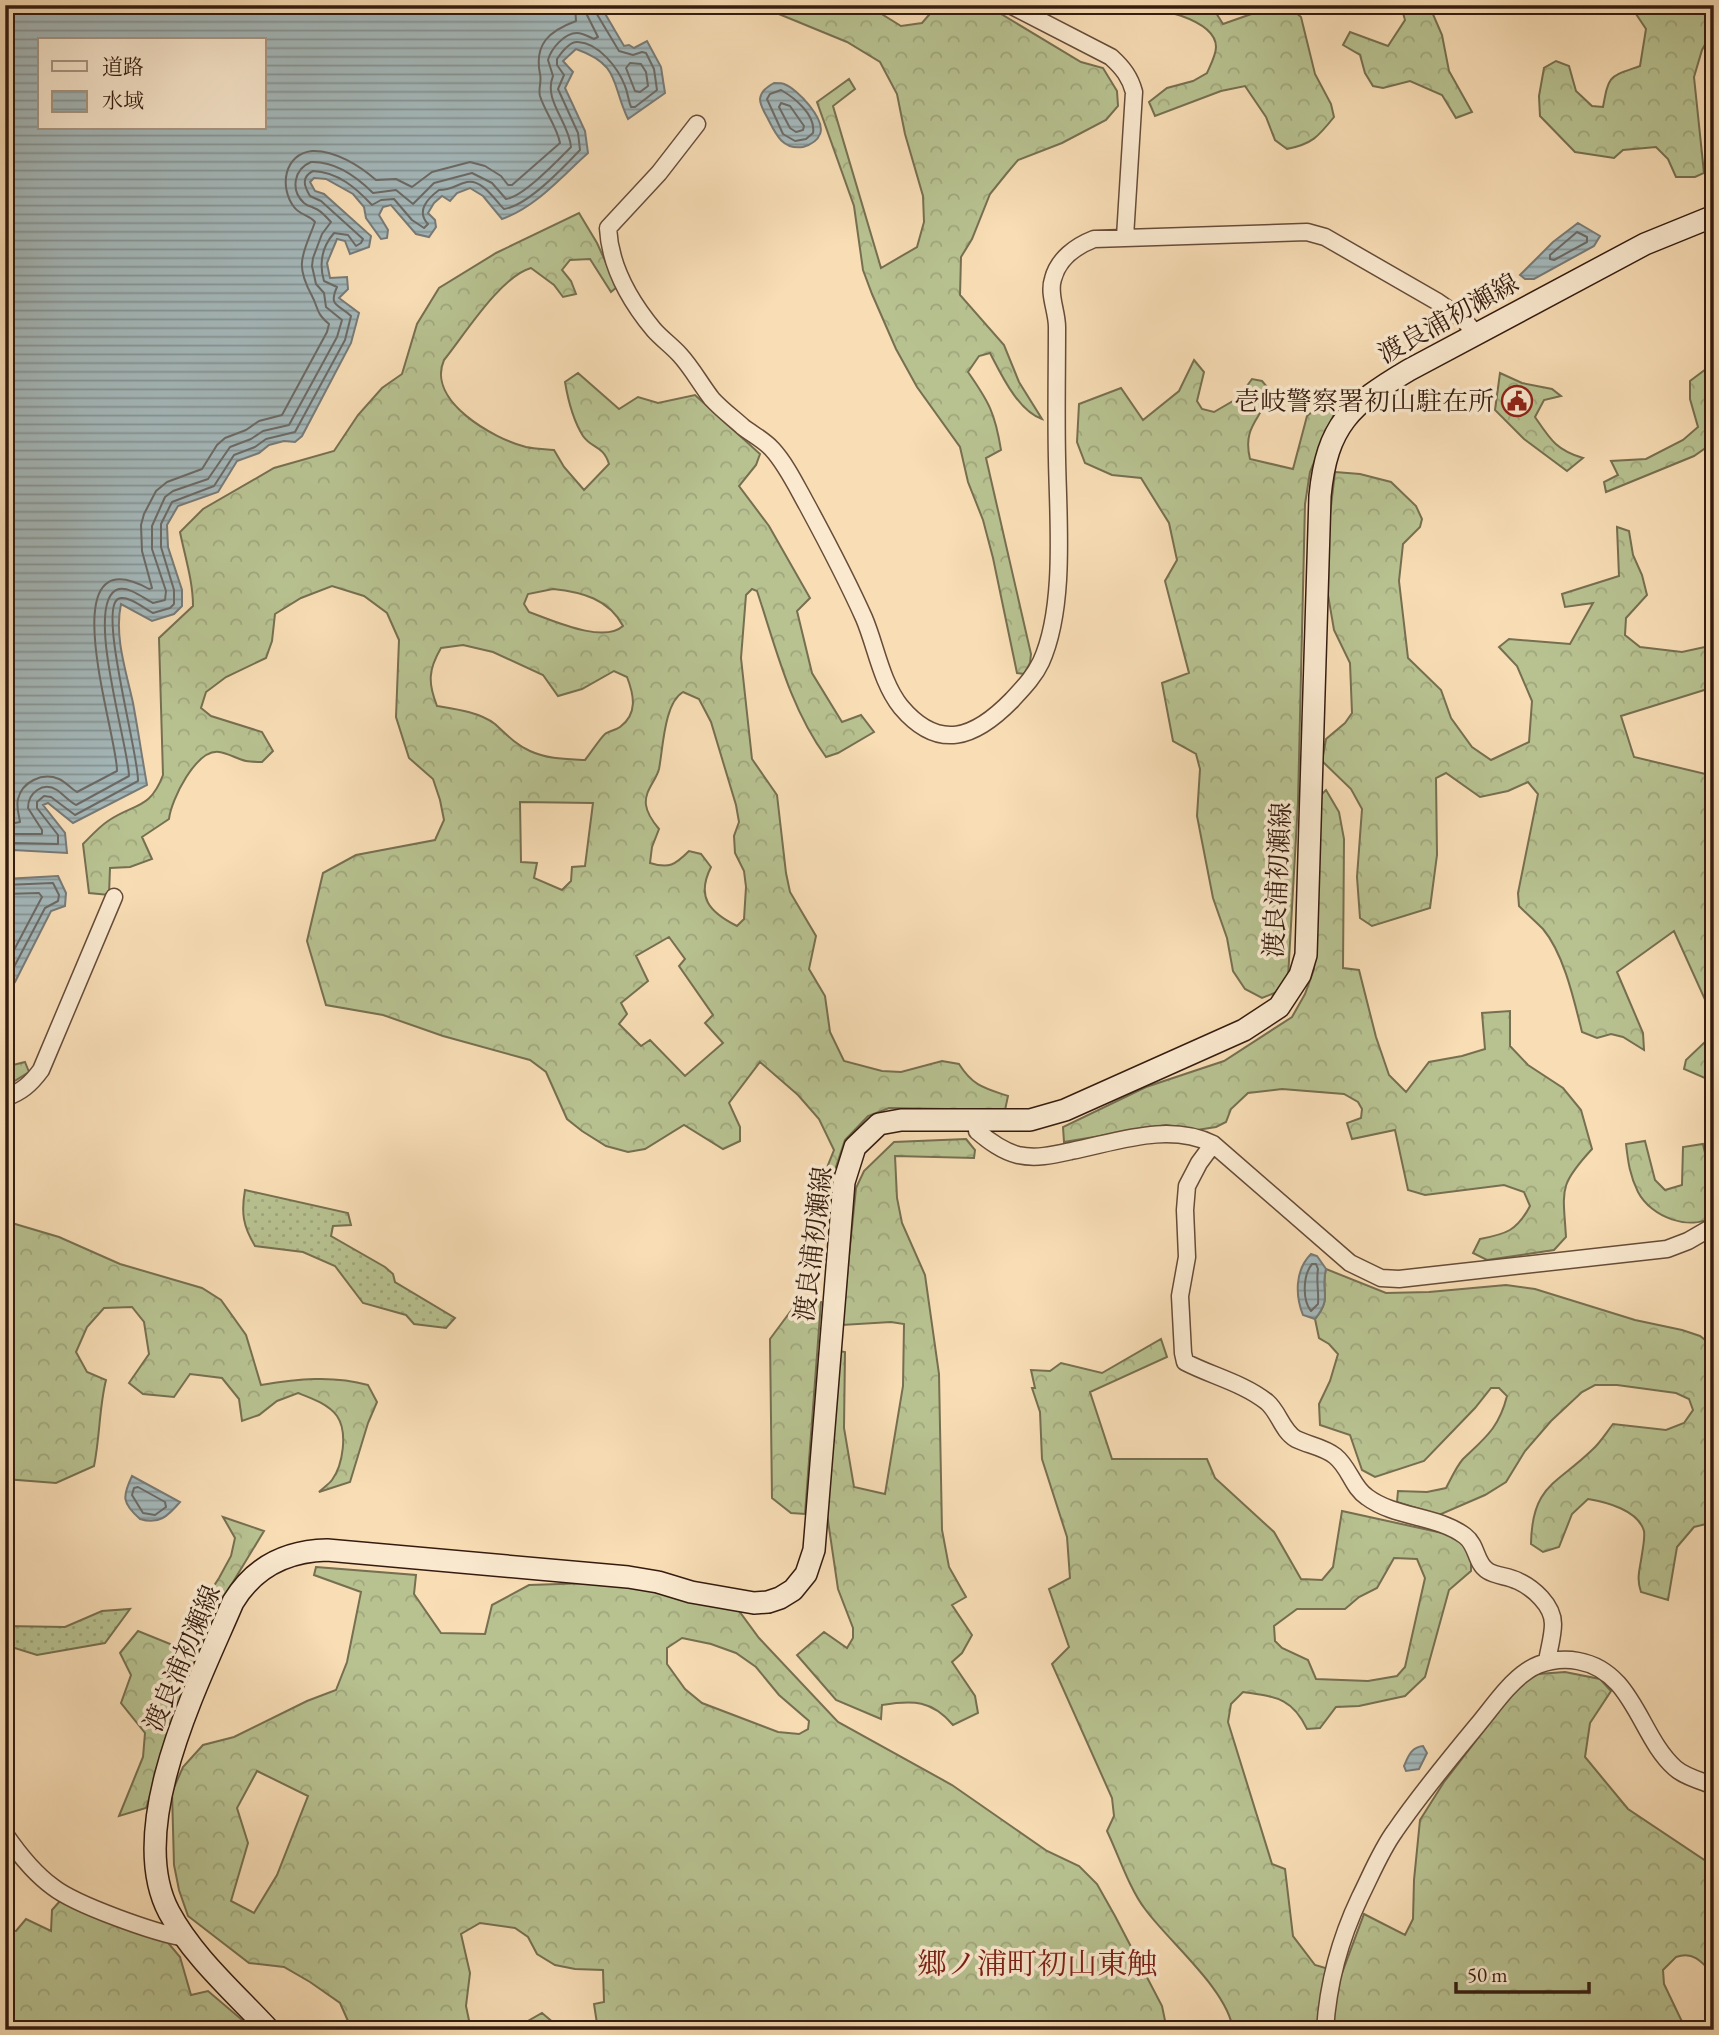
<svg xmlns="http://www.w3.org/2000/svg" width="1719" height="2035" font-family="'EB Garamond','Noto Serif JP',serif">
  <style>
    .grass { fill: url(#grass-dots); stroke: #766f50; stroke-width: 2 }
    .forest { fill: url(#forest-crowns); stroke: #766f50; stroke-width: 2; fill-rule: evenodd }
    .water { fill: url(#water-rules); stroke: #787a76; stroke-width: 2; fill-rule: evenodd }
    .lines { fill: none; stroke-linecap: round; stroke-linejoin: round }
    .shore { stroke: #6c6a65; stroke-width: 2 }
    .street-casing { stroke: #664c39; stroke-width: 19 }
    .secondary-casing { stroke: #351c10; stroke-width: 24 }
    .street { stroke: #fae9cf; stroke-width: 16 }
    .secondary { stroke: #fae9cf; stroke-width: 21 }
    .labels { text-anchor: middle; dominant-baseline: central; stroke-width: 7; stroke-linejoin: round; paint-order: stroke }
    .street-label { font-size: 26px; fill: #351c10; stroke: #fae9cf }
    .poi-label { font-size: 26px; fill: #351c10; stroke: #fae9cf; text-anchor: end }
    .quarter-label { font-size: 30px; fill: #7a1f14; stroke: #fae9cf }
  </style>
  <defs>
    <pattern id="grass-dots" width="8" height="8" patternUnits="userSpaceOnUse" patternTransform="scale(1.75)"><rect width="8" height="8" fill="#b8c291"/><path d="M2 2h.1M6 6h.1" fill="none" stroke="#9fa67c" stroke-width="1.8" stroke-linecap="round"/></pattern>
    <pattern id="forest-crowns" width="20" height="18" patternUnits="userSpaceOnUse" patternTransform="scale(1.75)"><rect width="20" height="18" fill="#b8c291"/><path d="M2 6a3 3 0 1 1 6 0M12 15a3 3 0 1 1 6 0" fill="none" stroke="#9fa67c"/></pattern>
    <pattern id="water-rules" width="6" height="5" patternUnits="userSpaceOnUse" patternTransform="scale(1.75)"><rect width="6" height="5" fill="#a4b8ba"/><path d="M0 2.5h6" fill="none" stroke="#869596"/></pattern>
  </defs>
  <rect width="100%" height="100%" fill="#f8ddb5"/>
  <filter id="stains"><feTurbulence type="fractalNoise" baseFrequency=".00286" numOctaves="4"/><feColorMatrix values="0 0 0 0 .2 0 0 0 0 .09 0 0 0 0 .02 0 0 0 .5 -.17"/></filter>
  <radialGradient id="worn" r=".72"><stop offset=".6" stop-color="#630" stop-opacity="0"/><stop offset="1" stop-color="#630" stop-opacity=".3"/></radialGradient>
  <path class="grass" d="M245 1190 348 1213 351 1225 333 1226 331 1236 385 1267 393 1274 395 1282 455 1318 446 1328 414 1324 406 1315 363 1303 335 1266 303 1252 255 1246C243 1226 241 1213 245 1190Z
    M130 1609 105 1643 37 1655 5 1645V1626L65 1627 102 1611Z"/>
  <path class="forest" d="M757 5H867L901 26 922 23 935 8 1001 14 1081 62 1103 68 1117 91 1118 106 1106 120 1062 143 1018 160 1007 173 990 194 972 239 961 257 960 295 1004 345 1019 382 1042 419C1018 411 1001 374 990 353L979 356 968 372C989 402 995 413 1001 450L986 458 1031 654 1030 663 1024 674 1017 673 993 558 983 520 968 482 960 447 917 387 896 349 872 294 863 270 854 206 817 102 849 79 855 89 833 106 881 268 917 247 924 222 923 196 905 134 897 94 880 62 847 42Z
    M1044 5H1122C1102 7 1060 16 1044 5Z
    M1128 5H1211L1223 24 1257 12 1255 5H1287L1301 17 1315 74 1331 104 1334 117C1318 137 1312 144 1287 149L1275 140 1266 117 1245 86 1221 91 1155 116 1149 102 1167 88 1193 81 1207 73C1210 66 1216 55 1216 47 1216 18 1150 6 1128 5Z
    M1394 5H1429L1442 35 1449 71 1472 112 1456 118 1442 95 1410 81 1383 88 1373 86 1365 73 1360 55 1343 45 1350 32 1388 46 1405 20 1403 13Z
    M1626 5H1714V29L1702 50 1694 77 1704 173 1695 177H1676L1668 159 1656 147 1623 150 1614 158 1575 152 1540 116 1539 96 1544 68 1556 61 1569 66 1576 91 1592 106 1603 107C1609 74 1609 77 1640 66L1646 29 1634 11Z
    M579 213 597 243 617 287 611 292 590 259 570 260 562 270 571 281 576 294 563 297 554 285 531 268C500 277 465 334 444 360 426 401 494 439 526 447 535 449 545 449 554 450L564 467 584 490 609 464C603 445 592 449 583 436 573 420 568 400 565 382L578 373 619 409 638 397 658 403 695 395 760 454 756 465 739 486 769 526 810 598 797 611 812 673 842 722 861 715 874 732 838 753 826 757C790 708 776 648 757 591L752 589 746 595 741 658 752 759 777 795 786 873 790 892 816 936 809 969 825 996 830 1032 844 1061 882 1071 901 1072 942 1061 959 1064C973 1086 984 1088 1008 1096L1005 1110 889 1108 868 1116 845 1140 831 1182 822 1180 834 1150 819 1119 798 1095 760 1062 729 1103 740 1127V1141L723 1149 684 1125 645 1149 628 1152 606 1146 582 1131 567 1119 546 1072 530 1060 443 1036 383 1015 326 1005 307 941 323 873 356 855 435 840 444 820 440 800 433 779 409 758 396 717 399 640 387 613 364 596 332 586 301 598 275 614 272 641 266 658 226 677 206 692 201 708 211 716 262 732 273 751 262 762C257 762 251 762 246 761 237 759 228 753 219 752 196 749 171 800 169 819L142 837 152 859 130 867 110 868 109 895 89 893 83 844C91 836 99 827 108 821 134 803 150 810 163 775L159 638 193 606C193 581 185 557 180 532L203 509 274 468 334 451 358 415 382 388 402 374 417 324 439 288 496 253ZM553 589C582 592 609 599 623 626 603 644 552 620 529 612L524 604 528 594ZM463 645 493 652 543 675 558 696 582 689 614 671 627 677C634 695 638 714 620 727 616 730 609 731 605 734 601 737 590 754 585 760 566 759 547 759 530 751 516 745 506 734 495 724 479 712 455 709 437 706 428 683 428 670 441 648ZM683 692 699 699 711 722 736 805 739 822 734 836 735 853 744 871 746 887 744 919 737 926C709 912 696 897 711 867L701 854 689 851C675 865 669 869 650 863L652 847 659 829C654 823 647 813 646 805 644 791 656 781 659 769 663 749 664 703 683 692ZM520 802 593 803 585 866 572 867 571 881 562 890 534 878 537 863 521 862ZM669 937 685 959 679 966 713 1015 705 1023 723 1043 685 1076 650 1040 641 1046 619 1024 627 1014 621 1003 648 981 636 956Z
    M1194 360 1204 372 1197 401 1202 409 1214 412 1238 398 1252 379 1262 381 1268 388C1267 418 1241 422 1250 459L1293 469 1307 416 1323 403 1334 414 1310 472 1305 504 1298 802 1288 978 1277 992 1262 998 1245 989 1233 971 1227 938 1213 898 1197 816 1200 769 1196 754 1173 741 1162 683 1189 673 1165 581 1177 560 1169 523 1141 478 1112 475 1085 463 1077 442 1079 404 1121 388 1143 420 1179 391Z
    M1714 363V442L1694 456 1606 492 1604 482 1618 475 1611 461 1646 459 1683 440 1698 427 1690 399V381Z
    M1500 373 1522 383 1552 389 1561 396 1544 400 1535 417C1550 439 1556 450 1583 458L1567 471 1524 439 1495 410Z
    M1335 472 1360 474 1391 482 1416 506 1422 519 1420 527 1403 544 1399 581 1408 658 1441 690 1451 718 1472 747 1491 760 1529 742 1532 701 1517 666 1499 647 1509 639 1570 644 1593 603 1565 607 1562 594 1619 576 1617 527 1629 531 1633 555 1642 575 1647 595 1626 618 1625 635 1640 647 1682 652 1714 645V687L1621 716 1634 757 1714 776V1082L1684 1069 1686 1060 1705 1042 1712 1015 1674 931 1617 972 1643 1033 1644 1050 1623 1037 1611 1034 1597 1038 1582 1032C1574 1000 1564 954 1543 929 1535 921 1527 914 1519 906L1518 893 1538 794 1528 782 1508 791 1480 797 1446 773 1436 778 1437 855 1430 908 1372 926 1360 918 1357 877 1362 809 1351 789 1322 761 1326 739 1345 723 1352 713 1350 663 1334 630 1328 595 1329 523Z
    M1326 790 1339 812 1344 839 1343 968 1359 970 1376 1037 1389 1075 1406 1092 1429 1062 1462 1056 1485 1049 1482 1013 1510 1011V1046L1528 1065 1563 1088 1581 1110 1592 1149C1558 1186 1563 1189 1566 1237L1554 1250 1487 1260 1473 1253 1480 1239C1506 1234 1517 1231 1530 1206L1524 1192 1504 1185 1425 1195 1408 1190 1395 1130 1352 1139 1347 1123 1361 1118 1362 1109 1358 1102 1344 1094 1282 1089 1248 1093 1231 1109 1226 1122 1216 1127 1197 1130 1166 1125 1064 1142 1063 1127 1146 1087 1224 1061 1292 1017 1305 994 1314 969 1318 890 1317 799Z
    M25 1062 29 1072 5 1087V1067Z
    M966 1139 975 1150 974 1158 895 1156 897 1198 902 1223 925 1275 939 1374 942 1530 949 1567 966 1597 952 1605 972 1635 962 1653 952 1662 975 1696 978 1713 953 1725C932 1700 913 1700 882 1705L881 1719 836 1700 797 1655 824 1632 847 1648 853 1638V1628L838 1589 827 1514 834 1350 845 1352 844 1428 854 1487 885 1494 903 1386 904 1324 891 1322 842 1325 856 1188 864 1171 894 1142Z
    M1645 1141 1655 1180 1665 1190 1682 1185 1683 1147 1703 1144 1707 1162 1714 1167V1216C1690 1232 1651 1217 1638 1192 1630 1176 1628 1162 1626 1144Z
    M5 1221 59 1237 120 1264 202 1288 221 1300 246 1335 261 1385C297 1379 333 1375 368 1385L377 1402 368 1423 350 1482 319 1492C323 1488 329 1484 332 1480 343 1465 348 1432 337 1416 328 1404 311 1398 298 1393L277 1401 259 1415 242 1421 239 1399 222 1378 190 1374 174 1397 143 1394 129 1383 149 1354 144 1322 132 1307 104 1308 87 1327 76 1352 87 1372 106 1380C99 1408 100 1437 94 1466L56 1483 5 1479Z
    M1326 1269 1386 1293 1429 1292 1506 1285 1535 1289 1635 1320 1682 1330 1700 1336 1714 1347V1522L1694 1527 1677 1547 1668 1600 1641 1592C1636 1578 1640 1569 1642 1554 1643 1548 1645 1537 1644 1531 1638 1510 1606 1502 1588 1499L1572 1514 1559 1547 1543 1552 1531 1544C1532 1485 1556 1485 1592 1450 1600 1443 1606 1433 1613 1424L1666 1430 1684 1423 1693 1410 1689 1399 1676 1393 1617 1385H1595L1582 1392 1551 1421 1525 1451 1506 1482 1485 1495 1439 1515 1397 1502 1398 1491 1427 1492 1446 1488C1451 1479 1456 1467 1463 1459 1485 1438 1499 1428 1507 1396L1499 1388H1491L1475 1408 1424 1461 1375 1477 1362 1470 1350 1435 1320 1425 1319 1404 1330 1381 1338 1354 1329 1344 1319 1338 1315 1319C1333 1297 1320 1292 1326 1269Z
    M821 1302 805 1514 791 1513 772 1498 770 1339 793 1308 805 1303Z
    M1161 1339 1167 1357 1090 1392 1112 1459H1207L1215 1478 1274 1532 1301 1579 1322 1580 1333 1567 1342 1511 1447 1534 1465 1543 1471 1559V1571L1449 1590 1425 1677 1405 1696 1359 1706 1336 1707 1320 1728 1307 1729C1292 1697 1275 1697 1243 1692L1231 1704 1228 1722 1272 1864 1285 1869 1293 1936 1315 1965 1342 1973 1364 1914 1405 1935 1413 1919 1414 1880 1420 1820 1444 1782 1519 1685 1538 1674 1565 1672 1600 1679 1611 1691 1590 1723 1585 1757 1628 1809 1706 1861 1714 1856V1975C1702 1962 1694 1951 1676 1957L1663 1970 1664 1984 1686 2030H1233C1228 1990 1169 1942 1145 1909 1130 1890 1118 1854 1107 1831L1114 1816 1112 1798 1052 1664 1069 1647 1049 1589 1070 1578 1067 1537 1042 1459 1040 1412 1032 1388H1035L1031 1370 1050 1371 1061 1363 1102 1373ZM1394 1558 1417 1559 1425 1578 1405 1667 1397 1676 1368 1681 1316 1679 1308 1660 1282 1648 1275 1641 1274 1626 1297 1609H1345L1359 1597 1377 1588Z
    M223 1517 264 1531 207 1625 146 1808 119 1816 143 1757 145 1733 121 1703 131 1675 120 1653 138 1631 175 1646 219 1578 231 1556 235 1538Z
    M316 1567 416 1575 414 1594 441 1633 485 1634 492 1605 529 1585 621 1582 739 1611 759 1638 838 1722 952 1785 1047 1851 1079 1866 1097 1884 1115 1916 1162 2006 1167 2030H598L594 2004 604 2002 603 1970 575 1969 555 1965 537 1954 528 1937 515 1928 480 1923 461 1934 470 1973 466 2006 471 2030H352L340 2003 310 1982 284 1967 249 1963 188 1916 179 1890 174 1865 172 1792 183 1767 203 1745 234 1737 307 1701 336 1690 347 1662 361 1592 314 1575ZM682 1638 711 1644 736 1653 756 1667 779 1695 809 1721 808 1729 799 1734 778 1732 702 1703 685 1689 667 1664V1648ZM257 1771 308 1796 277 1875 254 1913 231 1901 248 1843 237 1808Z
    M60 1901 165 1939 180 1957 191 1995 208 1991 254 2030H5V1930L16 1931 26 1919 51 1931 52 1910Z
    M542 2013 555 2024 559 2030H531L528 2021Z"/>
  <path class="water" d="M5 5H600L624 46 629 45 634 48 647 41 661 67 665 93 628 119C611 84 621 65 576 49L563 61 573 72 565 88 585 131 588 153C561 177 536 207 502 219L483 196 470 188 457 193 450 201 442 196 434 203 428 213 435 220 436 227 429 237 416 234 391 205 383 207 379 215 388 230 387 238 381 239 366 218 364 207 353 194 326 179 314 178 310 182 315 191 324 194 371 236 369 247 350 254 345 241 337 239 327 263 330 278 347 277 348 289 339 298 359 313 351 343 302 436 295 442 284 441 269 445 259 453 237 461 218 492 178 506 167 525 168 547 182 590V606L174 614 152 621 121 604C114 636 126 671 133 703 138 730 142 757 147 785L73 823 48 803 43 805 65 833 67 853 13 850 5 858ZM264 40V128H40V40Z
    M774 83C776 83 783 83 784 84 798 89 826 120 820 134 817 142 810 145 803 147 783 150 776 135 768 119 765 113 760 106 760 99 761 91 767 87 774 83Z
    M1578 223 1600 236 1594 246 1534 279H1525L1520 275 1553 242Z
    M58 876 66 893 65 906 51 911 15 982 5 996V879Z
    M1311 1254 1317 1256 1326 1269C1320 1292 1333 1297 1315 1319L1303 1315C1295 1295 1295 1270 1311 1254Z
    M132 1476 180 1502C168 1516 159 1525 140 1519 122 1503 122 1497 132 1476Z
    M1423 1746 1427 1753 1419 1769 1406 1771 1404 1766C1408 1757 1411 1747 1423 1746Z"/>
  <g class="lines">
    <path class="shore" d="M630 63 641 64 646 72 648 86 640 92 635 91 626 68Z
      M781 90C795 98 816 115 813 133L806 139 795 141 783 134 767 99 770 94Z
      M781 103 790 106 804 126 803 130 796 132 790 128 779 107Z
      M1577 232 1587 237V242L1554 260 1550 259V255Z
      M5 825 20 822C19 815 16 807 18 799 22 782 42 772 59 779 66 782 71 789 77 792L117 771C118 736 48 533 149 589L152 588 142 551 141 525 144 514 156 491 167 482 202 469 217 445 225 438 246 430 259 421 282 415 327 332 329 324C315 312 319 309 312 296 294 263 303 255 315 222 309 215 300 215 294 207 279 187 284 154 312 151 335 150 360 166 376 180L396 179 412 187 432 172 470 162 485 166 501 176 508 185H512L560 143C557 127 545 112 540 96 538 89 542 81 540 74 534 44 549 31 576 21L575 5
      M5 836 13 834H42V830L28 808C28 793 43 781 57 790 64 795 69 801 76 805L129 776C129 747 82 598 119 589 130 587 143 598 153 603L165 600 166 591 152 549V526L165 497 173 491 208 479 230 447 251 439 263 431 289 425 337 337 342 320 326 307 324 293 316 284 312 266 313 258 322 234 331 222C326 217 321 210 314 208 308 205 309 207 304 203 290 190 294 169 311 162 335 161 356 176 373 193L396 190 413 204 434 183 472 173 492 183 506 199C523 197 558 160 571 147 569 122 543 100 553 76L548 60C551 49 564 33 577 33 583 33 589 37 594 39L598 37 586 13 585 5
      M5 848 13 843 58 844V835L37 808V802L44 796 51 797 75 815 138 781C139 755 98 610 118 599 127 594 145 609 153 613L170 608 174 604V590L161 547V524L172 502 214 486 234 455 255 447 266 439 295 432 345 340 351 316C339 304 328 307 337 287L324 281C319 264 322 247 334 233L348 235 356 246 361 243 363 239 321 201 310 196C304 186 301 177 313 171 338 172 356 188 372 205L381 200 394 199 412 220 424 228 428 224C416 211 427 199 439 190 452 190 455 185 467 182 482 179 495 200 504 209 527 206 563 168 580 150L578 133 558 89 564 75 557 65V59C561 53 570 41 578 42 599 43 618 68 625 86 628 93 628 100 631 107H635L657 90 654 69 646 53 642 52 633 55 619 51 595 11 594 5
      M5 885 53 883 59 895 58 901 45 908 5 984
      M5 894 39 893 42 897 5 967
      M1312 1264H1316L1318 1269C1316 1281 1319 1292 1318 1304L1311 1311C1302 1300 1303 1275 1312 1264Z
      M138 1487 165 1502 166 1507 155 1515 143 1513 132 1495 134 1488Z"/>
    <g class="street-casing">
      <path id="street" d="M1010 5 1111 57C1123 68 1130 77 1134 92L1125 237
        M697 124 659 173 608 228C610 267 629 300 654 330 662 339 672 346 680 355 692 368 701 385 712 399 721 409 733 418 743 427 752 434 764 440 772 449 786 464 797 487 807 505 827 542 847 580 864 618 876 646 881 682 901 707 939 752 975 738 1012 700 1023 688 1034 677 1041 662 1066 607 1058 519 1057 459 1056 415 1057 371 1057 327 1057 311 1048 294 1053 279 1058 259 1076 246 1094 239L1307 232 1325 237 1438 302 1464 320 1475 333
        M5 1098C21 1092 30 1085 41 1070L114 897
        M977 1120V1131C989 1141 1002 1151 1018 1155 1036 1159 1053 1155 1071 1151 1117 1142 1168 1122 1213 1144L1350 1263 1381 1278 1399 1279 1667 1249 1688 1241 1714 1226
        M1213 1144 1199 1163 1187 1186 1185 1210 1187 1257 1180 1296 1183 1353 1185 1362C1212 1376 1243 1383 1267 1402 1279 1412 1282 1431 1296 1439 1308 1445 1324 1447 1335 1456 1350 1468 1352 1487 1367 1497 1395 1518 1437 1515 1465 1536 1478 1546 1475 1563 1488 1571 1496 1576 1508 1576 1518 1581 1533 1588 1553 1605 1553 1624 1553 1636 1549 1649 1547 1661
        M5 1834C18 1853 35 1874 53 1887 76 1905 155 1933 185 1938
        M1325 2030C1328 1983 1340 1939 1360 1897 1371 1875 1381 1850 1395 1831 1421 1793 1451 1757 1480 1722 1494 1705 1509 1683 1527 1671 1541 1661 1561 1658 1578 1661 1634 1671 1639 1736 1675 1768 1685 1777 1702 1781 1714 1786"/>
    </g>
    <g class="secondary-casing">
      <path id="secondary" d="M269 2030C235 1993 193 1957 169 1912 124 1827 199 1682 233 1602 254 1567 287 1551 327 1550L628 1577 658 1582 691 1592 754 1603 768 1602 780 1598 793 1590 806 1574 814 1550 844 1182 855 1147 879 1124 901 1120H1030L1065 1110 1244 1030 1279 1007 1300 975 1306 955 1320 496C1327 425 1350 405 1409 370L1645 244 1714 216"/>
    </g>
    <use href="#street" class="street"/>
    <use href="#secondary" class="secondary"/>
  </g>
  <defs>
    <g id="civic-ring" transform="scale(1.575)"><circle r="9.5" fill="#fae9cf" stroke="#8f2418" stroke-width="1.5"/><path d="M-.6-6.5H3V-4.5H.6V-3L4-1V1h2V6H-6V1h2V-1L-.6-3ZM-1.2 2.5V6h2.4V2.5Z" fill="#8f2418"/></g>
  </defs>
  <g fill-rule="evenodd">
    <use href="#civic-ring" x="1517" y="401"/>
  </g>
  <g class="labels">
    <g class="street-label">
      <text transform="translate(1448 318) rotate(-29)">渡良浦初瀬線</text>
      <text transform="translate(1277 880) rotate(-87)">渡良浦初瀬線</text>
      <text transform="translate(813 1244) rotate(-83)">渡良浦初瀬線</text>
      <text transform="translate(182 1658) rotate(-67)">渡良浦初瀬線</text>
    </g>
    <g class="poi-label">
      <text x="1494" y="401">壱岐警察署初山駐在所</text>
    </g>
    <g class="quarter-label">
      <text x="1037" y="1963">郷ノ浦町初山東触</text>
    </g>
  </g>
  <rect width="1719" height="2035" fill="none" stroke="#f8ddb5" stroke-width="28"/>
  <rect x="7" y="7" width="1705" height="2021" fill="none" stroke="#351c10" stroke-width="3.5"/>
  <rect x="14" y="14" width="1691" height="2007" fill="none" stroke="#351c10" stroke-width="2"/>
  <rect x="38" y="38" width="228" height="91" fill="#fae9cf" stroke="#ab9783" stroke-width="2"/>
  <rect x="52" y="61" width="35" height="10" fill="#fae9cf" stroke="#ab9783" stroke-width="2"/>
  <text x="102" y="74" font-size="21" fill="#351c10">道路</text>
  <rect x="52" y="91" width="35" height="21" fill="url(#water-rules)" stroke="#ab9783" stroke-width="2"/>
  <text x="102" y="108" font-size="21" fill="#351c10">水域</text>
  <path d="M1456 1982v10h133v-10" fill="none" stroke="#351c10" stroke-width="3.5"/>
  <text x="1467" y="1982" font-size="21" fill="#351c10" stroke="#fae9cf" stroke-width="5" paint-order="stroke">50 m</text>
  <rect width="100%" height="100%" filter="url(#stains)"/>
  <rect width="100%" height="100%" fill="url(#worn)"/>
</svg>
